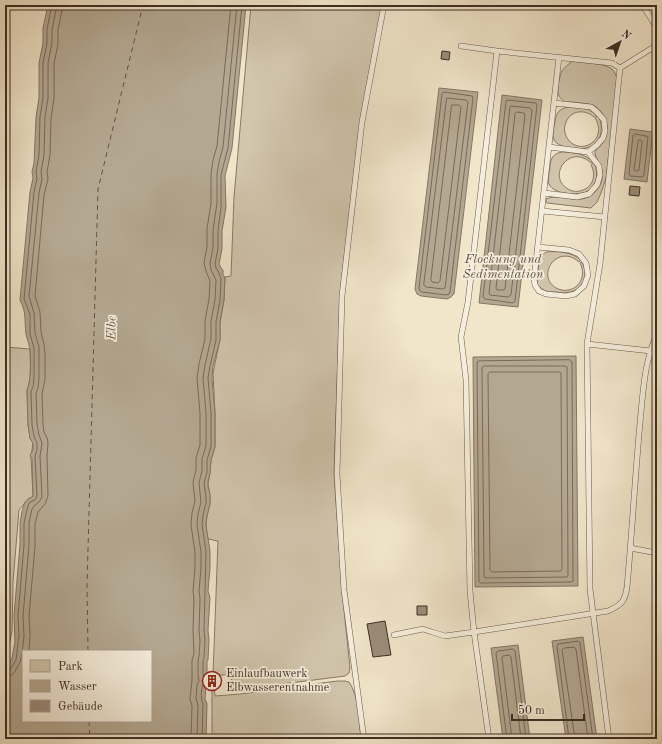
<svg xmlns="http://www.w3.org/2000/svg" width="662" height="744" font-family="'Old Standard TT',serif">
  <style>
    .green { fill: #d2c6ae; stroke: #887a68 }
    .water { fill: #b4a791; stroke: #847765; fill-rule: evenodd }
    .lines { fill: none; stroke-linecap: round; stroke-linejoin: round }
    .shore { stroke: #786a5a; stroke-width: 1 }
    .ferry { stroke: #615244; stroke-width: 1; stroke-dasharray: 5 4; stroke-linecap: butt }
    .building { fill: #9b8d7a; stroke: #3d2e23 }
    .lane-casing { stroke: #6a5c4d; stroke-width: 6 }
    .lane { stroke: #f6eedd; stroke-width: 5 }
    .labels { text-anchor: middle; dominant-baseline: central; stroke-width: 3.5; stroke-linejoin: round; paint-order: stroke }
    .poi-label { font-size: 12px; fill: #3d2e23; stroke: #f6eedd; text-anchor: start }
    .water-label { font-size: 13px; font-style: italic; fill: #615244; stroke: #f6eedd }
  </style>
  <rect width="100%" height="100%" fill="#f1e5ca"/>
  <filter id="stains"><feTurbulence type="fractalNoise" baseFrequency=".005" numOctaves="4"/><feColorMatrix values="0 0 0 0 .2 0 0 0 0 .09 0 0 0 0 .02 0 0 0 .5 -.17"/></filter>
  <radialGradient id="worn" r=".72"><stop offset=".6" stop-color="#630" stop-opacity="0"/><stop offset="1" stop-color="#630" stop-opacity=".3"/></radialGradient>
  <path class="green" d="M251 5H382L360 121 340 295 334 473 342 590 350 668 349 673 345 676 243 689 226 675H213L218 541 208 539 206 528V520L210 504V497L208 484 210 473 211 460 215 447V413L213 373 220 340V322L224 300 225 277 231 276 234 197Z
    M573 61C583 63 607 63 613 70 617 75 617 80 617 86L606 178 601 193 597 202 591 208 547 203 546 201V199C562 192 579 207 594 193 598 189 601 185 602 180 605 165 594 160 595 151 608 141 611 127 602 113 600 110 597 107 593 105 586 103 579 103 572 102 570 102 567 103 565 102 562 100 558 96 558 92 557 89 560 74 562 71 565 67 568 64 573 61Z
    M568 107 588 109 597 115 594 117C585 109 571 110 566 122 564 127 564 133 567 138 579 157 609 141 595 118L598 116C605 128 601 145 586 148 578 150 558 148 554 140 552 135 554 127 555 121 556 113 559 109 568 107Z
    M563 152C575 153 584 153 593 162L591 163C570 143 546 176 568 189 573 192 578 192 583 190 594 186 596 174 591 165L594 163C599 173 597 186 586 192 577 196 553 194 549 184 547 179 550 171 550 166 551 157 554 153 563 152Z
    M546 252C558 251 572 252 581 260L579 262C558 243 535 275 556 288 560 290 564 291 568 290 581 288 586 274 580 263L582 262C588 274 585 289 570 292 566 293 561 293 557 292 547 292 544 292 537 284L539 261 541 256Z
    M5 347 30 349C30 361 32 379 27 390L28 425 30 438 33 443 31 457 33 496 32 497 28 499 19 510 13 582 12 631 7 657 5 661Z
    M337 681H345L349 682C359 696 359 722 361 739H212V686H214L215 696 241 694Z"/>
  <path class="water" d="M48 5H246L242 46 232 148 225 176 226 207 222 231V249L219 264 221 268 223 270V275L225 277 224 300 220 322V340L213 366 212 379 215 413V447L211 460 210 473 208 481V486L210 494V504L207 516 206 525 210 551V568L208 591 210 598 208 630 209 640 208 660 207 661V676L209 677V680H207L209 681V684L206 686 205 699 206 701 207 704 206 739H5V670L12 658 15 642 14 616 20 544V523L22 511 25 502 28 499 32 497 33 496 32 459 30 456 33 449V443L30 438 28 425 27 390C31 382 31 359 30 349 29 344 27 339 26 334 24 319 27 314 20 300L30 192 33 178 32 172 34 163 36 117 39 98V63L43 43V28ZM23 651H151V721H23Z
    M439 88 478 92 454 294 451 297 447 299 421 296 417 294 415 289Z
    M502 95 542 100 518 307 479 303Z
    M630 129 653 132 647 182 624 179Z
    M576 356 578 586 475 587 473 357Z
    M583 637 597 739H566L552 641Z
    M518 645 530 739H503L491 648Z"/>
  <g class="lines">
    <path class="shore" d="M444 92 472 96 473 98 450 292 449 294 446 295 422 292 420 291 419 288 442 94Z
      M447 98 466 100 468 102 445 288 443 289 426 287 424 285Z
      M507 100 536 103 537 105 515 301 513 303 485 299 483 297 506 102Z
      M452 105H459L461 107 440 281 438 283 432 282 431 280Z
      M511 106 530 108 532 110 511 295 508 297 490 295 489 293 510 107Z
      M517 112 524 113 525 115 505 289 503 290H497L496 288 515 114Z
      M635 134 646 136 648 137 644 175 642 177 630 176 629 174 633 136Z
      M639 140H641L642 142 639 170 637 171H635L634 169 638 142Z
      M570 360 572 362 573 581 571 582 480 583 479 581 477 362 479 361Z
      M484 366H565L567 367 568 575 567 577 486 578 484 577 482 368Z
      M490 372H559L561 373 562 569 561 571 492 572 490 570 488 374Z
      M29 651 30 635 29 616 35 546V524L38 512 45 504 48 496 47 456 48 442 47 438 44 432 43 424 42 394 45 379V353L44 345 41 332 40 312 35 296 44 195 48 179 47 172 50 155 51 118 54 99V64L58 44V30L63 5
      M5 672H8L10 670 16 660 17 652 19 635 18 616 24 545V523L26 514 28 506 30 502 35 500 37 496 35 456 37 450V443L34 436 32 425 31 391 33 387 34 378V348L30 334V314L24 299 34 192 37 179 36 172 39 155 40 117 43 98V63L47 43V29L52 5
      M5 677 10 676 14 673 20 662 22 653 24 636 23 616 29 545V523L32 509 34 506 39 502 42 497 40 456 42 443 39 435 37 424 36 393 38 388 39 378V347L35 333 34 313 29 296 39 193 42 179 41 172 44 155 45 117 48 98V63L52 43V30L57 5
      M191 739 192 706 190 699 192 680V660L194 654 193 630 194 599 193 591 195 568V552L191 525 192 513 195 501 193 482 196 470V458L200 445V413L197 378 199 364 205 339V321L209 299 210 281 206 271 204 263 207 247V229L211 203V174L213 160 217 146 227 45 231 5
      M197 739 198 705 196 699 197 685 199 681 198 676V662L199 656 200 641 199 630 200 599 199 591 201 568V552L197 525 198 514 201 502 199 483 202 471V459L206 446V413L203 378 205 365 211 339V321L215 300 216 280 211 270 210 263 213 248V230L217 203V174L219 162 223 147 233 45 237 5
      M202 739 203 704C200 697 201 687 205 681L203 674V661L204 657 205 640 204 630 206 551 202 525 203 515 206 503V497L204 483 207 472V460L211 446V413L208 378 210 366 216 340V322L220 300 221 279 219 273 216 268 215 264 218 248V230L221 207V175L224 163 228 148 238 46 242 5
      M507 739 496 653 498 651 513 649 515 651 526 739
      M512 739 502 658 503 656 509 655 511 657 521 739
      M569 739 557 646 558 644 578 641 580 643 593 739
      M575 739 562 650 564 648 574 647 576 649 588 739"/>
    <path class="ferry" d="M88 651 87 585 98 189 143 5
      M89 721 90 739"/>
  </g>
  <path class="building" d="M442 51 450 52 449 60 441 59Z
    M630 186 640 187 639 196 629 195Z
    M417 606H427V615H417Z
    M385 621 391 655 373 657 367 624Z"/>
  <g class="lines">
    <g class="lane-casing">
      <path id="lane" d="M645 9 657 28
        M461 46 497 51 612 63 620 68 657 45
        M549 147 588 152
        M544 193 577 197 589 194 597 185 600 175 599 166 588 152 597 145 603 138 605 131 604 120 597 112 591 107 554 103
        M542 211 605 217
        M538 247 569 250 579 254 586 263 588 275 584 286 575 294 566 296 546 294 539 291 535 285 534 279 559 57
        M587 344 651 351
        M630 548 657 553
        M394 635 423 629 432 632 445 636 474 632 608 611C621 605 625 602 627 587 632 533 635 478 640 423 643 393 644 362 657 334
        M364 739 344 590 337 474 342 296 362 122 384 5
        M489 739 474 632 470 591 466 380 461 337 468 302 497 51
        M609 739 590 589 587 344 600 264 620 68"/>
    </g>
    <use href="#lane" class="lane"/>
  </g>
  <defs>
    <g id="building-ring" transform="scale(1)"><circle r="9.5" fill="#f6eedd" stroke="#8f2418" stroke-width="1.5"/><path d="M-4-6H4V6H1V3H-1V6H-4ZM-2.5-4.3h1.7v1.8h-1.7ZM.8-4.3h1.7v1.8H.8ZM-2.5-1h1.7V.8h-1.7ZM.8-1h1.7V.8H.8Z" fill="#8f2418"/></g>
  </defs>
  <g fill-rule="evenodd">
    <use href="#building-ring" x="212" y="681"/>
  </g>
  <g class="labels">
    <g class="poi-label">
      <text x="226" y="674">Einlaufbauwerk<tspan x="226" dy="14">Elbwasserentnahme</tspan></text>
    </g>
    <g class="water-label">
      <text x="503" y="259">Flockung und<tspan x="503" dy="15">Sedimentation</tspan></text>
      <text transform="translate(112 328) rotate(-89)">Elbe</text>
    </g>
  </g>
  <rect width="662" height="744" fill="none" stroke="#f1e5ca" stroke-width="20"/>
  <rect x="6" y="6" width="650" height="732" fill="none" stroke="#3d2e23" stroke-width="2"/>
  <rect x="10" y="10" width="642" height="724" fill="none" stroke="#3d2e23"/>
  <rect x="22" y="650" width="130" height="72" fill="#f6eedd" stroke="#aca193"/>
  <rect x="30" y="660" width="20" height="12" fill="#d2c6ae" stroke="#aca193"/>
  <text x="58" y="670" font-size="12" fill="#3d2e23">Park</text>
  <rect x="30" y="680" width="20" height="12" fill="#b4a791" stroke="#aca193"/>
  <text x="58" y="690" font-size="12" fill="#3d2e23">Wasser</text>
  <rect x="30" y="700" width="20" height="12" fill="#9b8d7a" stroke="#aca193"/>
  <text x="58" y="710" font-size="12" fill="#3d2e23">Gebäude</text>
  <g transform="translate(620 42) rotate(40)" stroke="#f6eedd" stroke-width="3" paint-order="stroke">
  <path d="M0-3L7 15L0 10L-7 15Z" fill="#3d2e23"/>
  <text y="-6" font-size="11" font-weight="bold" text-anchor="middle" fill="#3d2e23">N</text>
  </g>
  <path d="M512 714v6h72v-6" fill="none" stroke="#3d2e23" stroke-width="2"/>
  <text x="518" y="714" font-size="12" fill="#3d2e23" stroke="#f6eedd" stroke-width="3" paint-order="stroke">50 m</text>
  <rect width="100%" height="100%" filter="url(#stains)"/>
  <rect width="100%" height="100%" fill="url(#worn)"/>
</svg>
